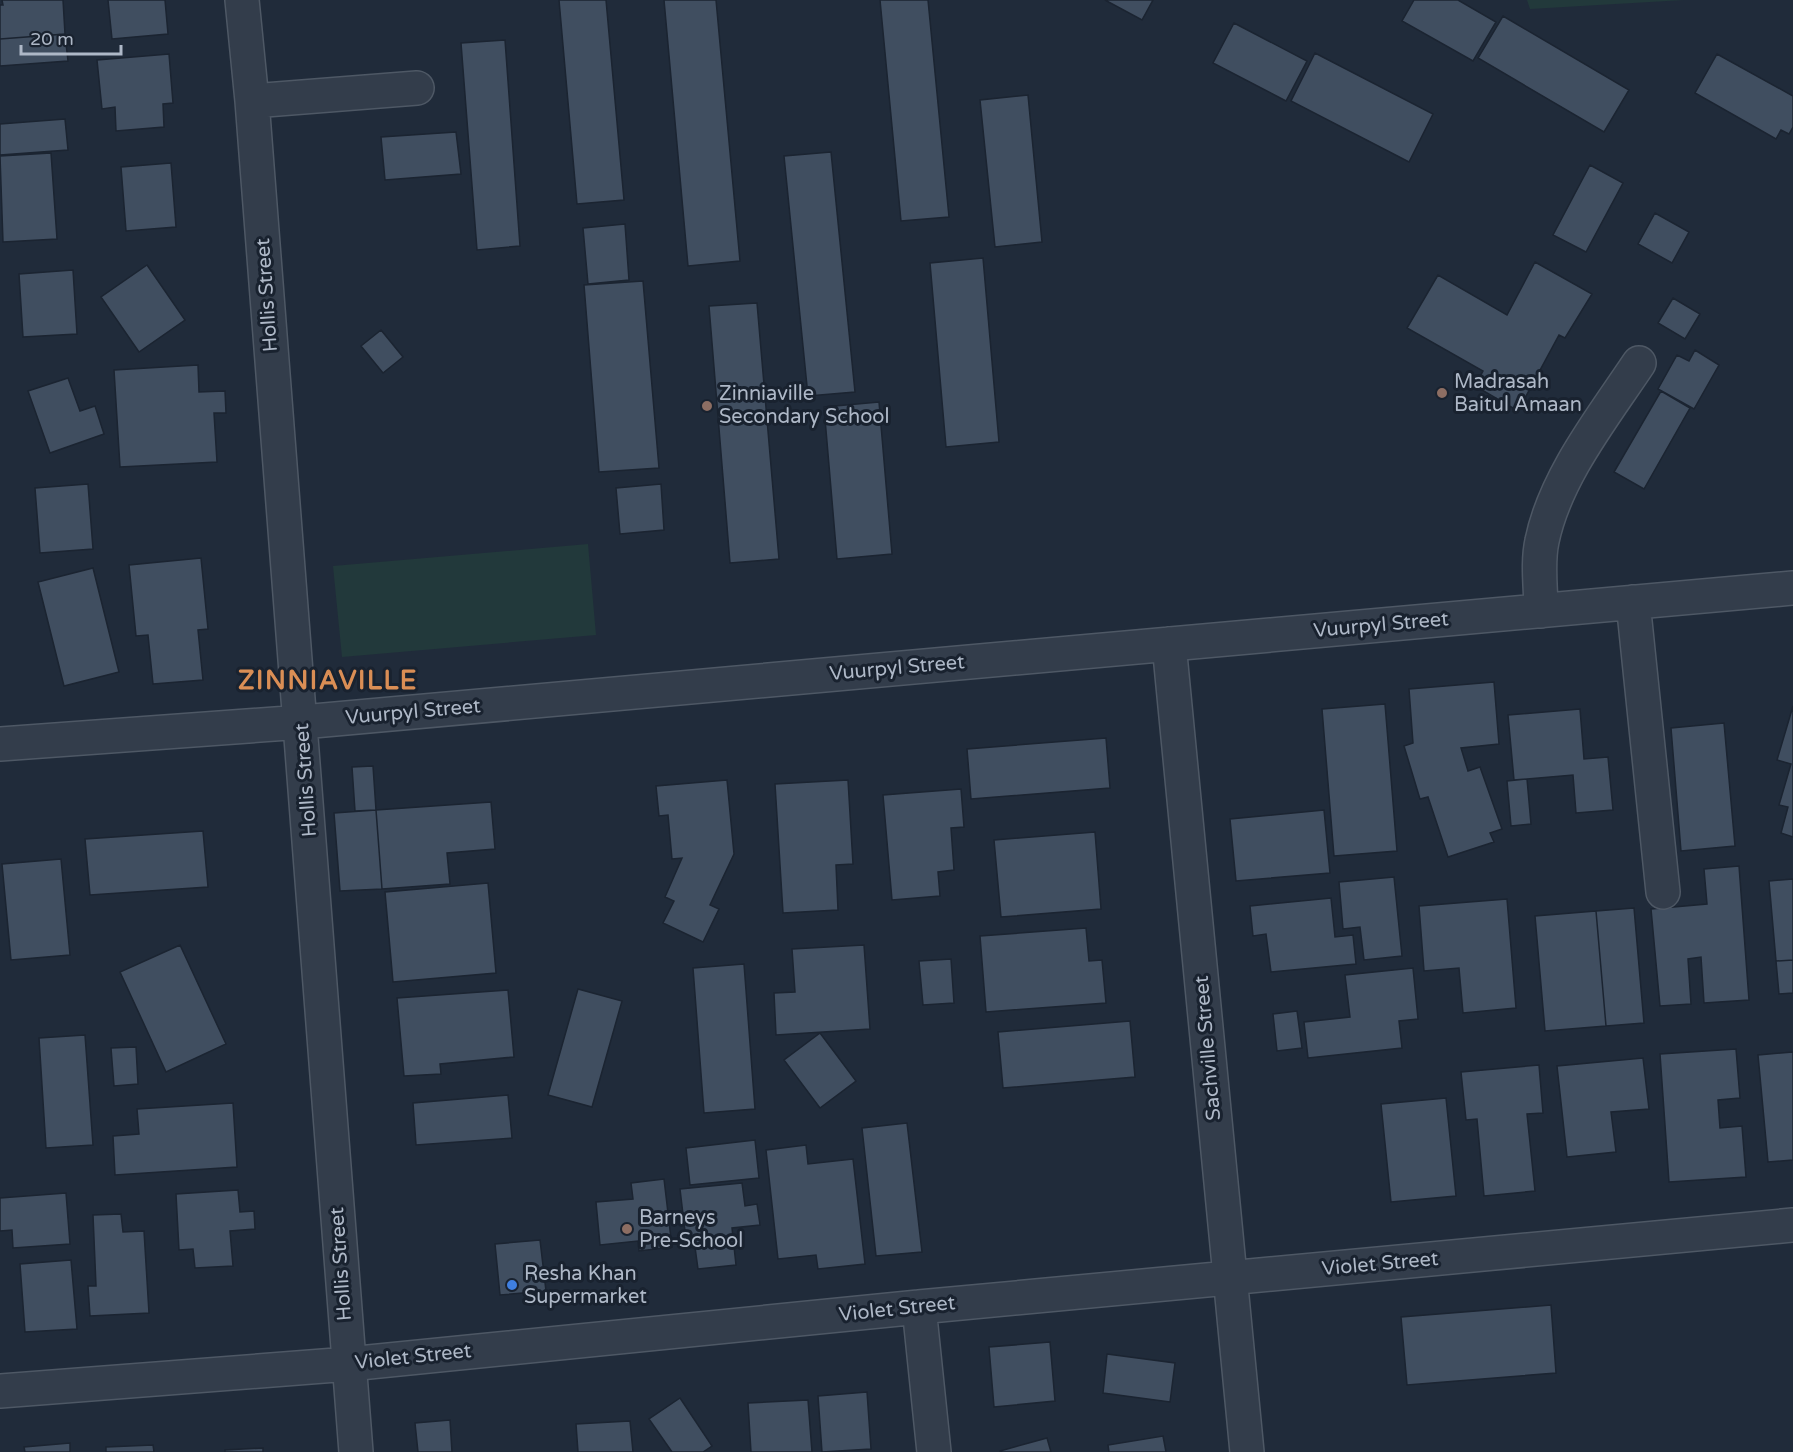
<svg xmlns="http://www.w3.org/2000/svg" width="1793" height="1452" font-family="'Varela Round',sans-serif">
  <style>
    .green { fill: #22393b }
    .building { fill: #404e60; stroke: #1b2431; stroke-width: 1.5 }
    .lines { fill: none; stroke-linecap: round; stroke-linejoin: round }
    .minor-casing { stroke: #4e5865; stroke-width: 36 }
    .minor { stroke: #333d4b; stroke-width: 33 }
    .education-dot { fill: #8d6e63; stroke: #19222f; stroke-width: 2 }
    .shop-dot { fill: #3f7fe0; stroke: #19222f; stroke-width: 2 }
    .labels { text-anchor: middle; dominant-baseline: central; stroke-width: 6; stroke-linejoin: round; paint-order: stroke }
    .street-label { font-size: 20px; fill: #aeb8c7; stroke: #19222f }
    .poi-label { font-size: 20px; fill: #aeb8c7; stroke: #19222f; text-anchor: start }
    .district-label { font-size: 26px; font-weight: bold; letter-spacing: 1.5px; fill: #da8e55; stroke: #19222f }
  </style>
  <rect width="100%" height="100%" fill="#202b3a"/>
  <path class="green" d="M1527 0H1684L1530 9Z
    M588 544 596 635 342 657 333 566Z"/>
  <path class="building" d="M2 0H63L65 34 0 39V5H3Z
    M108 0H165L168 34 112 39Z
    M559 0H606L624 200 577 204Z
    M664 0H716L740 261 688 266Z
    M880 0H928L949 217 901 221Z
    M1105 0H1153L1142 20Z
    M1414 0H1458L1496 22 1473 61 1402 21Z
    M1503 16 1629 90 1604 132 1478 58Z
    M1234 23 1307 61 1286 101 1213 63Z
    M65 34 68 61 0 66V39Z
    M505 40 520 246 477 250 461 43Z
    M1315 53 1433 114 1409 162 1291 101Z
    M169 54 173 103 163 104 164 127 116 131 115 107 102 109 97 60Z
    M1717 54 1793 96V127L1789 134 1781 130 1776 139 1695 93Z
    M1028 95 1042 242 995 247 980 100Z
    M65 119 68 150 0 155V124Z
    M456 132 461 174 385 180 381 137Z
    M831 152 855 392 808 396 784 156Z
    M51 153 57 239 3 242 0 156Z
    M171 163 176 227 126 231 121 167Z
    M1590 165 1623 183 1586 252 1553 235Z
    M1655 213 1689 232 1672 263 1638 244Z
    M625 224 629 280 588 284 583 228Z
    M983 258 999 442 946 447 930 263Z
    M1535 262 1592 294 1565 338 1559 335 1518 411 1475 386 1483 371 1407 328 1438 275 1507 315Z
    M147 265 185 320 139 352 101 297Z
    M73 270 77 334 23 337 19 274Z
    M643 281 659 468 599 472 584 285Z
    M1673 298 1700 314 1685 339 1658 323Z
    M757 303 779 559 730 563 709 306Z
    M381 330 403 357 383 373 361 346Z
    M1695 350 1719 365 1694 409 1658 389 1677 355 1689 361Z
    M198 365 199 392 225 391 226 413H214L217 462 120 467 114 370Z
    M68 378 80 411 95 406 104 434 50 453 28 391Z
    M1661 391 1690 408 1644 489 1614 472Z
    M879 402 892 554 837 559 824 407Z
    M88 484 93 549 40 553 35 488Z
    M661 484 664 530 620 534 616 488Z
    M201 558 208 629 198 630 203 680 153 684 148 635 136 636 129 565Z
    M93 568 119 672 64 686 38 582Z
    M1494 682 1499 744 1461 748 1468 771 1480 767 1502 829 1490 833 1494 842 1448 857 1428 797 1420 799 1404 746 1413 743 1409 689Z
    M1385 704 1397 851 1334 856 1322 709Z
    M1793 706V837L1781 833 1788 807 1779 805 1791 764 1777 760Z
    M1580 709 1584 759 1608 757 1613 810 1576 813 1573 775 1514 780 1508 715Z
    M1724 723 1735 846 1681 851 1671 728Z
    M1106 738 1110 788 971 799 967 749Z
    M373 766 376 810 355 811 352 767Z
    M1527 779 1531 824 1511 826 1507 781Z
    M727 780 734 854 710 905 719 909 703 942 663 923 674 901 665 897 682 858 672 859 668 815 659 816 656 786Z
    M848 780 853 864 836 865 838 910 783 913 775 784Z
    M961 789 964 827 951 828 954 870 938 872 940 896 892 900 883 795Z
    M491 802 495 849 447 853 450 884 382 889 376 810Z
    M376 810 382 889 340 891 334 813Z
    M1324 810 1330 873 1236 881 1230 819Z
    M203 831 208 887 90 895 85 839Z
    M1095 832 1101 909 1001 917 994 840Z
    M61 859 70 955 11 960 2 864Z
    M1739 866 1749 1000 1704 1003 1701 957 1688 959 1691 1004 1660 1006 1651 909 1707 904 1704 869Z
    M1394 877 1402 956 1364 960 1360 927 1343 929 1339 882Z
    M1793 879V960L1776 961 1769 881Z
    M488 883 496 973 393 982 385 892Z
    M1331 898 1335 937 1353 935 1356 964 1271 972 1266 934 1253 936 1250 906Z
    M1507 899 1516 1008 1463 1013 1459 968 1424 971 1419 906Z
    M1634 908 1644 1023 1606 1026 1596 911Z
    M1596 911 1606 1026 1545 1031 1535 916Z
    M1086 928 1089 961 1102 960 1106 1003 986 1012 980 936Z
    M180 945 226 1044 166 1072 120 972Z
    M864 945 870 1029 776 1035 774 993 795 992 792 949Z
    M951 959 954 1003 923 1005 919 961Z
    M1793 960V993L1779 994 1776 961Z
    M744 964 755 1109 704 1113 693 968Z
    M1413 968 1418 1019 1399 1021 1402 1048 1308 1058 1304 1022 1350 1017 1345 975Z
    M578 989 622 1001 592 1107 548 1095Z
    M508 990 514 1057 440 1064 441 1074 404 1076 397 998Z
    M1297 1011 1302 1048 1277 1051 1273 1014Z
    M1130 1021 1135 1077 1003 1088 998 1032Z
    M820 1033 856 1081 820 1108 784 1060Z
    M85 1035 93 1145 46 1148 39 1038Z
    M136 1047 138 1084 114 1086 111 1048Z
    M1736 1049 1740 1098 1718 1100 1720 1128 1742 1126 1746 1177 1669 1182 1660 1054Z
    M1793 1052V1160L1768 1162 1758 1055Z
    M1643 1058 1649 1109 1611 1112 1616 1152 1567 1157 1557 1066Z
    M1539 1065 1543 1113 1527 1114 1535 1191 1484 1196 1477 1119 1466 1120 1461 1072Z
    M508 1095 512 1138 416 1145 413 1103Z
    M1446 1098 1456 1196 1391 1202 1381 1104Z
    M233 1103 237 1167 115 1175 113 1136 139 1134 137 1109Z
    M907 1123 922 1252 876 1256 862 1128Z
    M755 1140 759 1178 690 1185 686 1148Z
    M806 1145 808 1164 853 1159 865 1264 818 1269 816 1255 778 1259 766 1150Z
    M664 1179 672 1247 639 1251 638 1241 600 1245 596 1202 633 1199 631 1183Z
    M742 1183 745 1206 757 1204 760 1225 732 1228 736 1265 698 1269 695 1247 687 1248 680 1189Z
    M238 1190 240 1212 254 1211 255 1229 230 1231 233 1266 195 1268 193 1249 179 1250 176 1194Z
    M66 1193 70 1244 13 1248 12 1230 0 1231V1198Z
    M121 1214 123 1232 144 1231 149 1313 90 1316 88 1286H96L93 1215Z
    M540 1240 546 1291 500 1295 495 1244Z
    M71 1260 77 1329 25 1332 20 1264Z
    M1551 1305 1556 1373 1407 1385 1401 1317Z
    M1050 1342 1055 1401 994 1407 989 1347Z
    M1107 1354 1175 1363 1170 1402 1103 1393Z
    M867 1392 871 1449 822 1452 818 1396Z
    M680 1398 712 1446 703 1452H672L649 1419Z
    M808 1400 812 1452H751L748 1403Z
    M450 1420 452 1452H418L415 1423Z
    M630 1421 633 1452H578L576 1424Z
    M1163 1436 1166 1452H1109L1108 1445Z
    M1047 1438 1051 1452H1000V1451Z
    M70 1443V1452H25L24 1447Z
    M153 1445 154 1452H106V1447Z
    M263 1448V1452H225V1450Z"/>
  <g class="lines">
    <g class="minor-casing">
      <path id="minor" d="M242 0 252 101 356 1452
        M252 101 417 88
        M1633 602 1663 892
        M1541 611C1541 589 1537 563 1542 541 1555 477 1603 417 1639 363
        M1169 644 1247 1452
        M0 744 302 722 1793 588
        M919 1307 934 1452
        M0 1391 349 1364 919 1307 1793 1225"/>
    </g>
    <use href="#minor" class="minor"/>
  </g>
  <g class="education-dot">
    <circle cx="1442" cy="393" r="6"/>
    <circle cx="707" cy="406" r="6"/>
    <circle cx="627" cy="1229" r="6"/>
  </g>
  <circle class="shop-dot" cx="512" cy="1285" r="6"/>
  <g class="labels">
    <g class="street-label">
      <text transform="translate(267 295) rotate(-94)">Hollis Street</text>
      <text transform="translate(1381 625) rotate(-5)">Vuurpyl Street</text>
      <text transform="translate(897 668) rotate(-5)">Vuurpyl Street</text>
      <text transform="translate(413 712) rotate(-5)">Vuurpyl Street</text>
      <text transform="translate(306 780) rotate(-94)">Hollis Street</text>
      <text transform="translate(1208 1048) rotate(-95)">Sachville Street</text>
      <text transform="translate(341 1264) rotate(-94)">Hollis Street</text>
      <text transform="translate(1380 1264) rotate(-5)">Violet Street</text>
      <text transform="translate(897 1309) rotate(-6)">Violet Street</text>
      <text transform="translate(413 1357) rotate(-6)">Violet Street</text>
    </g>
    <g class="poi-label">
      <text x="1454" y="382">Madrasah<tspan x="1454" dy="23">Baitul Amaan</tspan></text>
      <text x="719" y="394">Zinniaville<tspan x="719" dy="23">Secondary School</tspan></text>
      <text x="639" y="1218">Barneys<tspan x="639" dy="23">Pre-School</tspan></text>
      <text x="524" y="1274">Resha Khan<tspan x="524" dy="23">Supermarket</tspan></text>
    </g>
    <g class="district-label">
      <text x="328" y="680">ZINNIAVILLE</text>
    </g>
  </g>
  <path d="M21 45v9h100v-9" fill="none" stroke="#aeb8c7" stroke-width="3"/>
  <text x="30" y="45" font-size="18" fill="#aeb8c7" stroke="#19222f" stroke-width="4.5" paint-order="stroke">20 m</text>
</svg>
